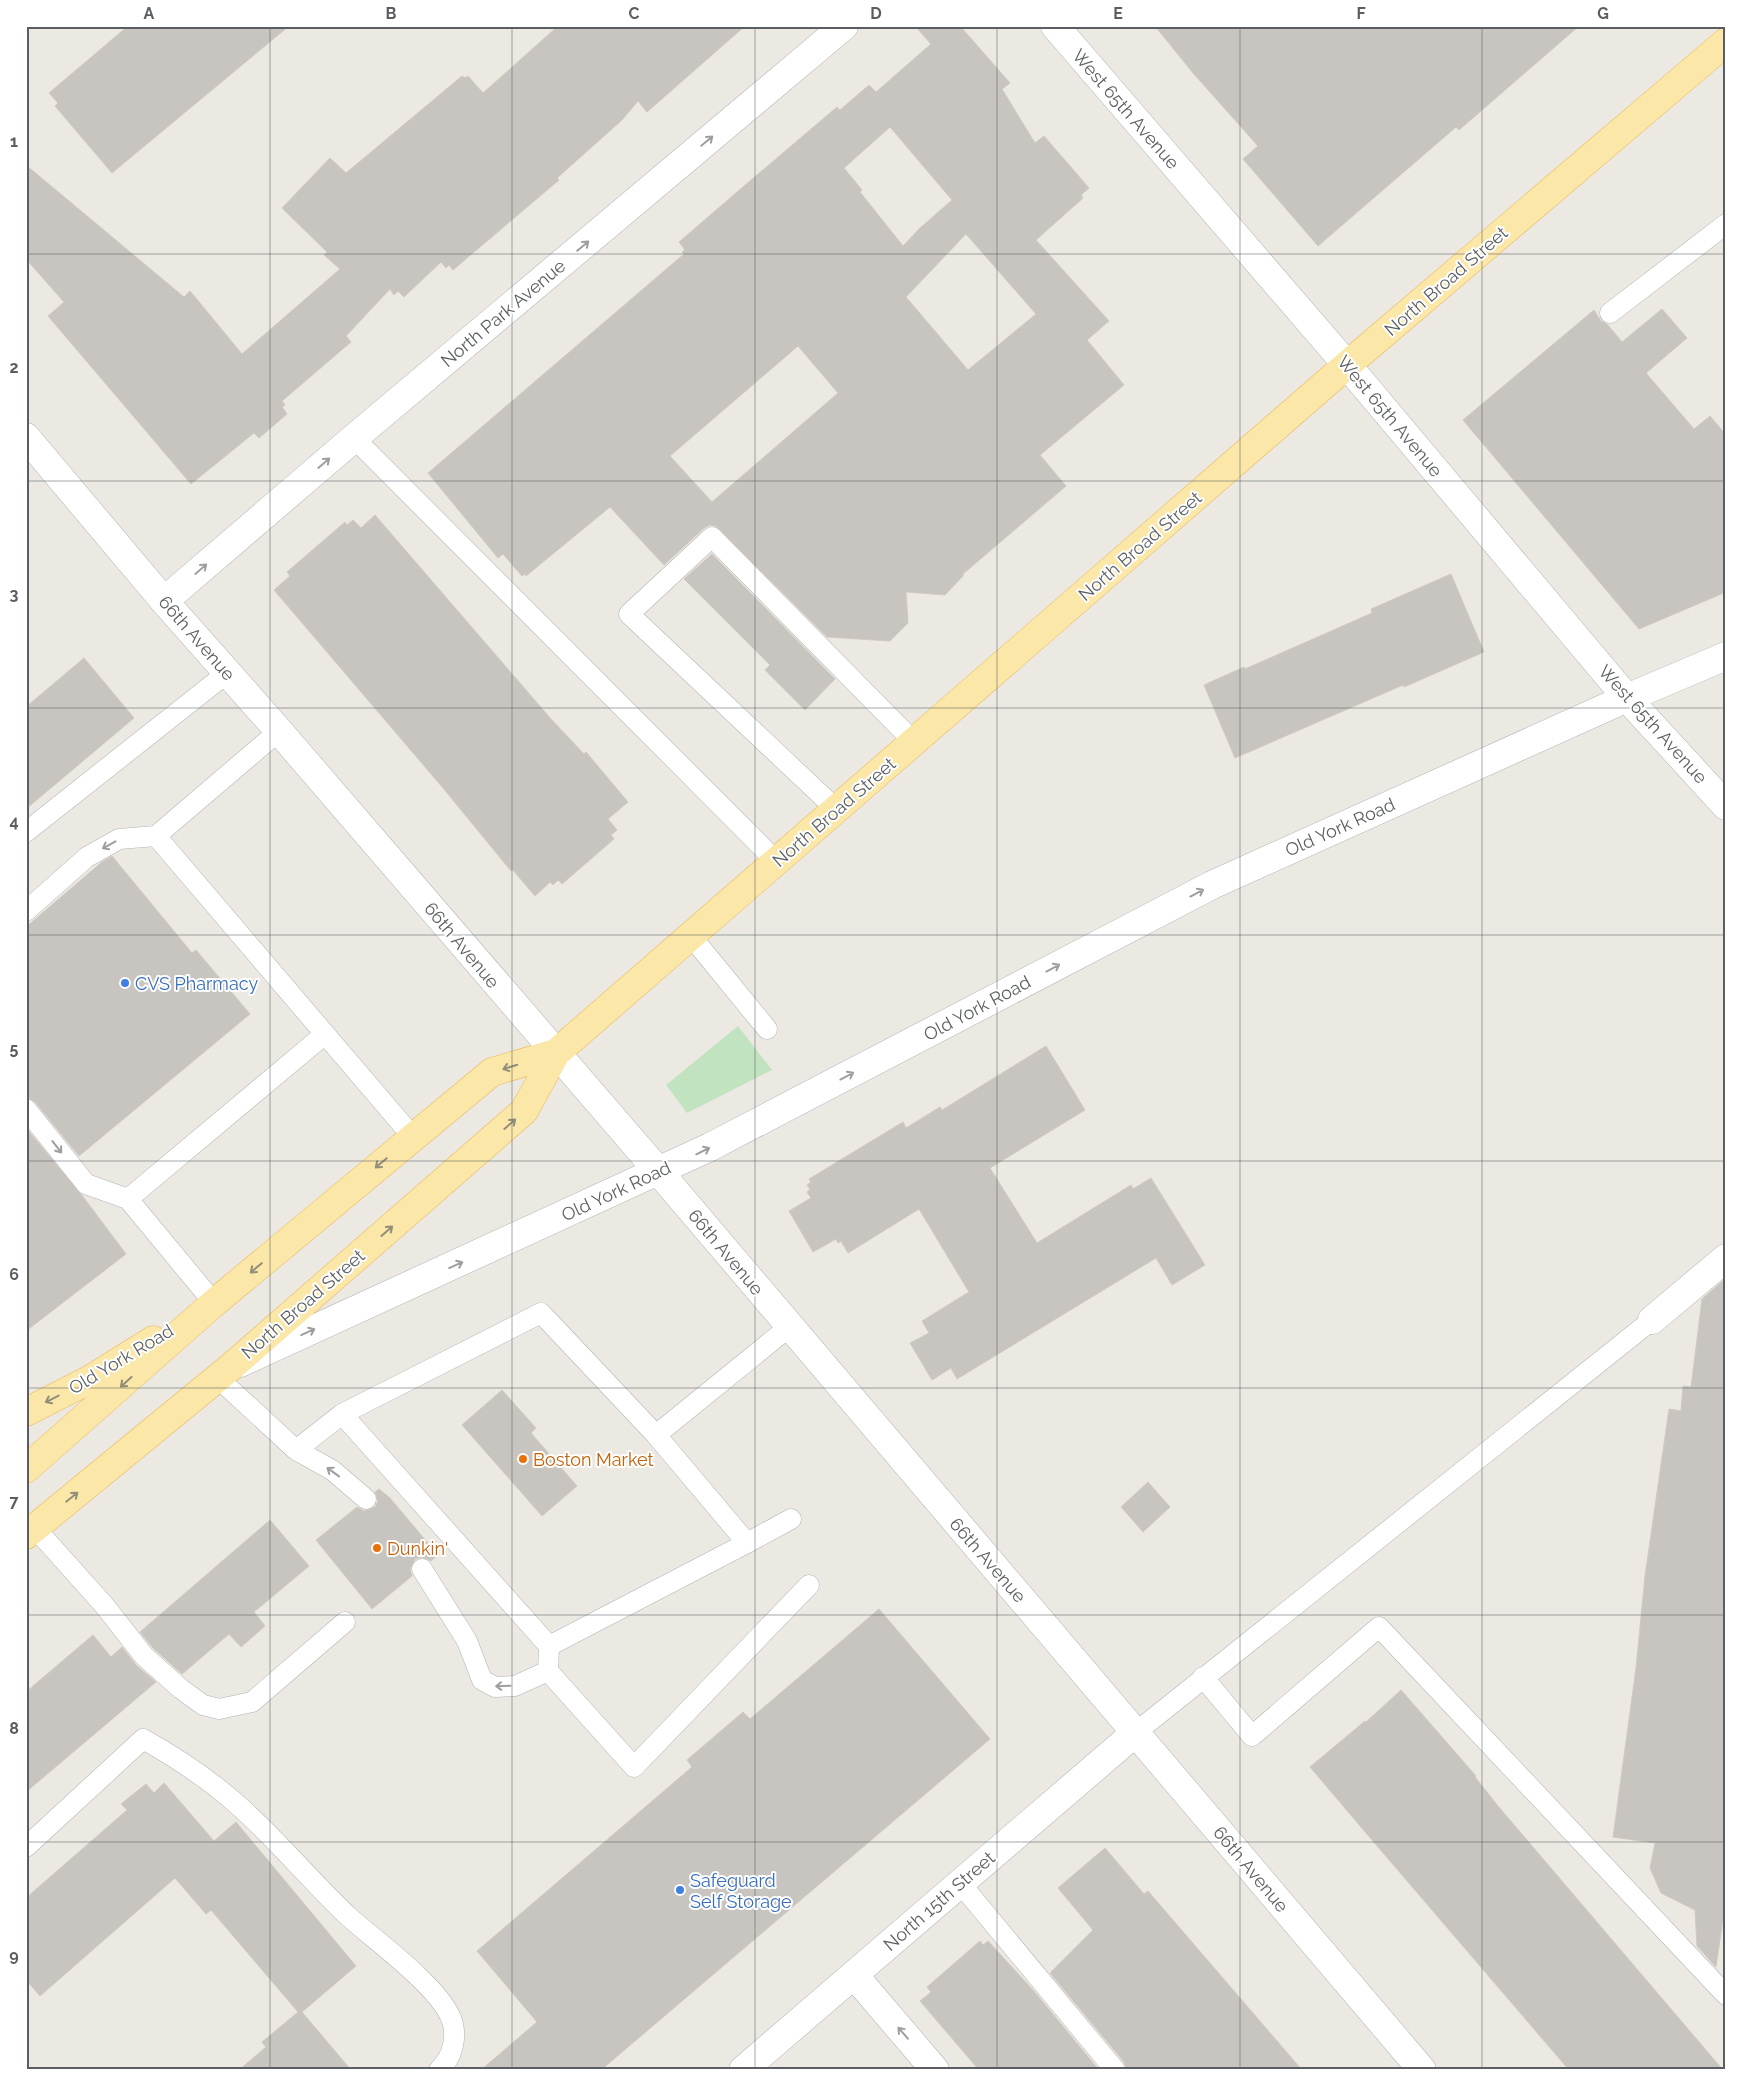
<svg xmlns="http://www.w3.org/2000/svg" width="1752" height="2096" font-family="Raleway,sans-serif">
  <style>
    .green { fill: #c2e3bf }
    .building { fill: #c8c4bf; stroke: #d1cac0; fill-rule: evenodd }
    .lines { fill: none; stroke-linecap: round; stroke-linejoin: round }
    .lane-casing { stroke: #afb3b7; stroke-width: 21 }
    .street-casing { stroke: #afb3b7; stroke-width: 29 }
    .secondary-casing { stroke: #aeb2b7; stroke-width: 29 }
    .primary-casing { stroke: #ebb75c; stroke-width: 29 }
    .lane { stroke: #fff; stroke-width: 20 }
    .street { stroke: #fff; stroke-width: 28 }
    .secondary { stroke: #fff; stroke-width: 28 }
    .primary { stroke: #fbe7a8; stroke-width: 28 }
    .oneway { stroke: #9c9ea1 }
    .oneway2 { stroke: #928e7a }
    .grid { fill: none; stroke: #5a5e62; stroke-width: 1; stroke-opacity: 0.55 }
    .shop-dot { fill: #3f7fe0; stroke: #fff; stroke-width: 2 }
    .food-dot { fill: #e8710a; stroke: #fff; stroke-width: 2 }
    .labels { text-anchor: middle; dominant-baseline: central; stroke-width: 4; stroke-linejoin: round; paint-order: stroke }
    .street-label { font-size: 18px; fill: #5a5e62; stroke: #fff }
    .shop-label { font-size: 18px; fill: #366cbe; stroke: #fff; text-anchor: start }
    .food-label { font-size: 18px; fill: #c56008; stroke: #fff; text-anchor: start }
    .neatline { fill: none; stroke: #5a5e62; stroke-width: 2 }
    .grid-label { font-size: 16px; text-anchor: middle; font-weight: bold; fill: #5a5e62 }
  </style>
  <rect width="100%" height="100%" fill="#ece9e2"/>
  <path class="green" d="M738 1026 772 1070 687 1113 666 1085Z"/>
  <path class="building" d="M128 26H289L112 173 55 106 58 103 49 93Z
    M558 26H745L647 112 638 101 622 120 557 178 559 180 453 270 449 265 446 268 441 262 404 297 398 291 394 295 390 289 346 336 351 342 282 401 285 405 282 407 287 414 259 438 254 433 191 484 48 316 64 302 26 259V165L184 297 190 291 242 354 340 269 324 255 327 252 282 208 330 158 346 173 462 76 465 78 468 76 483 93Z
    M915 26H960L1010 83 1002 89 1035 143 1044 136 1089 188 1081 195 1083 198 1036 240 1109 321 1087 340 1124 385 1040 455 1066 486 963 574V576L945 595 906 592 908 623 890 641 827 637 716 526 710 525 704 528 664 565 610 507 526 576 525 574 522 576 503 554 498 558 428 473 684 254 682 252 685 250 679 242 737 192 837 107 840 110 869 85 876 92 931 44ZM890 127 952 200 920 228 903 246 860 192 862 190 844 168ZM966 234 1036 314 968 370 906 297ZM798 346 838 393 712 502 670 456Z
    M1155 26H1579L1459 130 1456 127 1318 246 1243 159 1258 146 1193 73Z
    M1662 309 1687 338 1646 373 1694 429 1710 416 1726 435V592L1639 629 1463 420 1594 310 1601 321 1607 324 1622 342Z
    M375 515 551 719 584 754 586 752 628 802 608 819 617 830 611 835 614 839 562 884 558 880 553 885 550 882 535 896 512 869 511 871 443 788 274 590 290 576 287 572 345 522 347 525 353 520 361 528Z
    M712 554 835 679 805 710 765 670 770 665 684 579Z
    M1451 574 1484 652 1404 687 1403 685 1235 758 1204 685 1244 667 1245 669 1372 613 1371 609Z
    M84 658 134 718 26 809V707Z
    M112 856 192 953 196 950 250 1014 79 1156 35 1102 26 1097V927L102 862Z
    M1046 1046 1085 1110 990 1168 1037 1243 1131 1185 1133 1189 1151 1178 1205 1265 1172 1285 1156 1258 957 1379 951 1368 932 1380 910 1343 929 1333 922 1321 969 1292 919 1209 848 1253 841 1241 838 1243 836 1239 813 1252 789 1211 811 1198 807 1192 810 1189 807 1185 811 1182 809 1179 903 1122 906 1128 940 1107 942 1110Z
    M26 1128 81 1194 126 1254 26 1331Z
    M1724 1280 1726 1281V1899L1716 1967 1697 1946 1695 1910 1661 1893 1650 1868 1655 1843 1613 1837 1636 1668 1645 1576 1669 1409 1681 1411 1683 1386 1691 1387 1702 1299Z
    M502 1390 536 1428 531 1433 577 1486 542 1516 462 1425Z
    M1148 1482 1170 1507 1143 1532 1121 1507Z
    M379 1489 390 1498 438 1555 431 1561 422 1557 415 1559 410 1569 412 1576 372 1609 316 1540 357 1507 364 1511 375 1507 378 1501 375 1492Z
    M270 1520 309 1566 254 1612 265 1626 241 1647 229 1634 182 1674 153 1648 140 1632Z
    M879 1609 990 1739 601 2070H481L537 2022 477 1951 692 1767 687 1760 743 1712 750 1719Z
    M93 1635 111 1657 122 1647 136 1665 156 1682 26 1792V1692Z
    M1401 1690 1476 1776 1475 1777 1498 1806 1723 2070H1569L1366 1833 1310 1767 1365 1721 1366 1722Z
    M164 1783 214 1841 236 1822 356 1966 302 2012 351 2070H239L266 2047 262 2042 298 2012 211 1910 206 1914 175 1878 40 1996 26 1980V1898L127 1810 121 1804 146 1784 154 1793Z
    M1105 1848 1144 1894 1148 1891 1302 2070H1127L1124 2062 1050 1973 1093 1930 1058 1888Z
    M980 1941 983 1945 988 1941 1033 1990 1099 2070H979L920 2001 931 1992 927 1987Z"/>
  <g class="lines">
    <g class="lane-casing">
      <path id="lane" d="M1610 313 1726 224
        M354 438 777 862
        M279 731 156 836 412 1136
        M837 810 629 614 712 537 914 742
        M26 832 227 673
        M26 911 87 857 119 839 156 836
        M691 936 767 1029
        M26 1109 86 1184 128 1199
        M214 1303 128 1199 325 1034
        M789 1327 656 1435 747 1543 791 1519
        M218 1378 296 1450 342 1414 541 1313 656 1435
        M342 1414 549 1646
        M296 1450 332 1470 366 1499
        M35 1528 104 1605 144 1656 181 1689 203 1705 219 1709 252 1702 345 1622
        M747 1543 549 1646 548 1671 634 1767 809 1585
        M422 1569 467 1641 482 1680 495 1687 515 1686 548 1671
        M1203 1677 1252 1736 1379 1627 1726 1995
        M1135 1733 1652 1320
        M26 1847 143 1739C177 1758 210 1780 239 1806 278 1841 311 1881 349 1917 377 1942 437 1985 451 2018 458 2036 453 2057 439 2070
        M960 1883 1115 2070"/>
    </g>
    <g class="street-casing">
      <path id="street" d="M1055 26 1347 365 1627 698 1726 806
        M164 601 354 438 844 26
        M1652 1320 1726 1258
        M854 1975 935 2070
        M743 2070 1135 1733"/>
    </g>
    <g class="secondary-casing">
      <path id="secondary" d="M26 437 164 601 279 731 659 1172 1422 2070
        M240 1363 710 1147 1212 885 1627 698 1726 656"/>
    </g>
    <g class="primary-casing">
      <path id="primary" d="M26 1412 89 1380 153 1340
        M26 1469 214 1303 492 1072 556 1053
        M26 1535 232 1366 524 1111 556 1053 1347 365 1726 42"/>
    </g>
    <use href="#lane" class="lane"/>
    <use href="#street" class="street"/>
    <use href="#secondary" class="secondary"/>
    <use href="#primary" class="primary"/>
  </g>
  <defs><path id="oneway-shaft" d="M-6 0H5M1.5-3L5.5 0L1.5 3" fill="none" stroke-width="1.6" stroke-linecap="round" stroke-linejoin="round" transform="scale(1.25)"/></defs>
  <g class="oneway">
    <use href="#oneway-shaft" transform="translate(707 141) rotate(-40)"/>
    <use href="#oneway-shaft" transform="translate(583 246) rotate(-40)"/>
    <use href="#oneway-shaft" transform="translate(324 463) rotate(-41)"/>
    <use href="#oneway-shaft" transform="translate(201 569) rotate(-41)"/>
    <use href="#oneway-shaft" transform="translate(109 845) rotate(151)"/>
    <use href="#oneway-shaft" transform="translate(1197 893) rotate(-28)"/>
    <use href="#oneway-shaft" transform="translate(1053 968) rotate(-28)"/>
    <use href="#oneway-shaft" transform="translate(847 1076) rotate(-28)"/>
    <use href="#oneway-shaft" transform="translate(57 1147) rotate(52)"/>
    <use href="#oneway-shaft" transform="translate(703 1151) rotate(-26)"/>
    <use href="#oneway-shaft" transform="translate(456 1265) rotate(-24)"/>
    <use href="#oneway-shaft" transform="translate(308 1332) rotate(-24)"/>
    <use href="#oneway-shaft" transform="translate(333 1472) rotate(-144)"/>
    <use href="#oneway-shaft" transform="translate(503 1686) rotate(178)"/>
    <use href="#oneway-shaft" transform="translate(903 2033) rotate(-131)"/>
  </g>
  <g class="oneway2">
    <use href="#oneway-shaft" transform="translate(510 1067) rotate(163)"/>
    <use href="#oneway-shaft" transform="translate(510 1124) rotate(-41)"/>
    <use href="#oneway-shaft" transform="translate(381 1163) rotate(140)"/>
    <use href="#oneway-shaft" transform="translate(387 1231) rotate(-41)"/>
    <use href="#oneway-shaft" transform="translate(256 1268) rotate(140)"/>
    <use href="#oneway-shaft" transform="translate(126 1382) rotate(138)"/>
    <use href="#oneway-shaft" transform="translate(52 1399) rotate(153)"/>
    <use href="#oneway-shaft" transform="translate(72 1497) rotate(-39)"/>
  </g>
  <path class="grid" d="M270 26V2070M512 26V2070M755 26V2070M997 26V2070M1240 26V2070M1482 26V2070M26 254H1726M26 481H1726M26 708H1726M26 935H1726M26 1161H1726M26 1388H1726M26 1615H1726M26 1842H1726"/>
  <g class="shop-dot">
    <circle cx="125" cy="983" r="5"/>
    <circle cx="680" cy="1890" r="5"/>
  </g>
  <g class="food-dot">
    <circle cx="523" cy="1459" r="5"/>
    <circle cx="377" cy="1548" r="5"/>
  </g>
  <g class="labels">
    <g class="street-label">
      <text transform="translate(1126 109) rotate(49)">West 65th Avenue</text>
      <text transform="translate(1446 281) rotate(-41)">North Broad Street</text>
      <text transform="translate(503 313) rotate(-40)">North Park Avenue</text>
      <text transform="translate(1390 416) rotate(50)">West 65th Avenue</text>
      <text transform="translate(1140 546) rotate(-41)">North Broad Street</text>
      <text transform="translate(197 638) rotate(49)">66th Avenue</text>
      <text transform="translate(1653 724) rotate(48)">West 65th Avenue</text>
      <text transform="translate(834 812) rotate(-41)">North Broad Street</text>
      <text transform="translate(1340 827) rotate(-24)">Old York Road</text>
      <text transform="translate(462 945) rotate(50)">66th Avenue</text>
      <text transform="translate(977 1008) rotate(-28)">Old York Road</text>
      <text transform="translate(616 1191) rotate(-25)">Old York Road</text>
      <text transform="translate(726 1252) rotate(50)">66th Avenue</text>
      <text transform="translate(303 1304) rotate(-41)">North Broad Street</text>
      <text transform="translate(121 1359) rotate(-31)">Old York Road</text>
      <text transform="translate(988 1560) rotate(49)">66th Avenue</text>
      <text transform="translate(1251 1869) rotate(50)">66th Avenue</text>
      <text transform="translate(939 1901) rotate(-41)">North 15th Street</text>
    </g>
    <g class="shop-label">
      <text x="135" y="983">CVS Pharmacy</text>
      <text x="690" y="1880">Safeguard<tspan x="690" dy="21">Self Storage</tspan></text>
    </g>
    <g class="food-label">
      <text x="533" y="1459">Boston Market</text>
      <text x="387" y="1548">Dunkin'</text>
    </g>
  </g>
  <rect width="1752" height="2096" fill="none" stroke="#ffffff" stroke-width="55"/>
  <rect x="28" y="28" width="1696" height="2040" class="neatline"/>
  <g class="grid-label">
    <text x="149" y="19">A</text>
    <text x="391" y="19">B</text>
    <text x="634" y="19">C</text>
    <text x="876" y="19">D</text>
    <text x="1118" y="19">E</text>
    <text x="1361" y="19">F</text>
    <text x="1603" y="19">G</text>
    <text x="14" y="147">1</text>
    <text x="14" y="373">2</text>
    <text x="14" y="600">3</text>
    <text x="14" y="827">4</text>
    <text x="14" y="1054">5</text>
    <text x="14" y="1280">6</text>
    <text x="14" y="1507">7</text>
    <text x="14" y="1734">8</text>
    <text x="14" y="1961">9</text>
  </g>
</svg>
